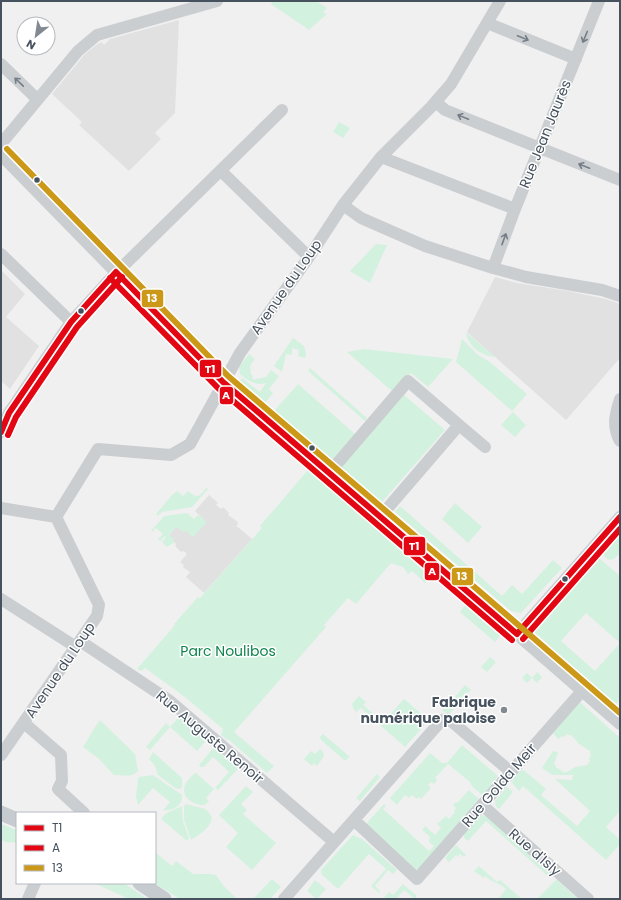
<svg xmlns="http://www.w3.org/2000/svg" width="621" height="900" font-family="Poppins,sans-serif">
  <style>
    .education { fill: #e2e1e2 }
    .green { fill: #d3f1df; fill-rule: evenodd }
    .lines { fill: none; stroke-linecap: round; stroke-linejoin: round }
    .minor { stroke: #cbced1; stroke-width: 12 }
    .major { stroke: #c6cbcf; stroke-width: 15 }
    .bus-1-casing { stroke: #fff; stroke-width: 9 }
    .bus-2-casing { stroke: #fff; stroke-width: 9 }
    .bus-3-casing { stroke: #fff; stroke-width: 9 }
    .bus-1 { stroke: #e30613; stroke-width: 6 }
    .bus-2 { stroke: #e30613; stroke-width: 6 }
    .bus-3 { stroke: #cc9818; stroke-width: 6 }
    .oneway { stroke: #757d86 }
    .bus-dot { fill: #46525e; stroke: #fff; stroke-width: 1.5 }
    .poi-dot { fill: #828991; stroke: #fff; stroke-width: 1.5 }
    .labels { text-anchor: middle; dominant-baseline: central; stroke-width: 3; stroke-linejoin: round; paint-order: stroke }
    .street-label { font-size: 14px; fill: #46525e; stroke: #fff }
    .park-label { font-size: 14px; fill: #11844d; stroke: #fff }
    .poi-label { font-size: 14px; font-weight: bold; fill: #46525e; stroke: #fff; text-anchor: end }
    .line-badge { stroke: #fff; stroke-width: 1.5 }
    .badge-label { font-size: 11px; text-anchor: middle; font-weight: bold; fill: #fff }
  </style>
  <rect width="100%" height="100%" fill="#f1f0f0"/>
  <path class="education" d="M179 20 175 113 155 133 161 139 129 171 79 125 82 122 52 94 85 54 96 45 102 42 104 45 110 39Z
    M1 270 25 294 6 317 39 346 10 389 1 381Z
    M495 277 517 283 568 291 606 299 620 304V358L566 420 467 332Z
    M209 495 218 503 216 505 221 509 223 507 229 513 228 515 238 522 237 523 238 524 236 527H238L252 539 204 593 186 577 190 572 183 567 184 565 180 562 187 554 184 551 181 552 175 546 176 544 172 540 169 535 176 527 186 530 193 536 206 522 195 511Z"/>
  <path class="green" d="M272 1H316L327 8 323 12 327 14 309 30 271 4Z
    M339 122 350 128 343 138 333 132Z
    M376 244 387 245 370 283 350 271Z
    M466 332 495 357C482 356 467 346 466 332Z
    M293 338 304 346 306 353 305 358 298 356 299 350 292 348V355L286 354 282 372 274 366Z
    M462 339 478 355 490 362 527 394 512 411 456 362Z
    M364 349 453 359 428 387 411 373 393 392 347 352Z
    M249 354 255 359 250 366 251 374 253 376 252 378 255 380 257 378 258 379 266 377 271 370 279 376 269 389 273 393 265 403 262 402 241 384 240 381 242 378 260 392 266 383C256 386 248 381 240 374L239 367Z
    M310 368 367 418 365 421 308 371Z
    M298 384 354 433 355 435 332 460 270 409 269 406 274 411Z
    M403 394 445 430 381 503 340 467Z
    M513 412 526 425 515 437 501 425Z
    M308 470 432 574 425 583 412 571 408 574 403 567 391 563 356 604 348 598 324 625 326 627 234 732 274 766 267 773 228 739 227 740 221 735 223 729 185 697 145 668 141 671 137 669 175 625 174 624 198 597 200 598 262 528 260 526Z
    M206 488 208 489 192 507 162 512 158 516 156 514 171 496 177 491 183 496 188 491C198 499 199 497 206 488Z
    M455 503 482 527 468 543 442 519Z
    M400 506 502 596 512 585 522 594 553 560 562 568 521 613 511 611 395 512Z
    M187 513 194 519 198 515 207 522 193 537 186 531 184 532 176 527 169 535 174 539 172 540 175 542 167 547 162 542 166 537 165 536 160 541 158 539 163 534 156 528 152 532 151 531 164 516Z
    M620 534V553L614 559 608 560 604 556 603 553Z
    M599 558 620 576V700L616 704 534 632ZM586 613 620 643 595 671 561 641Z
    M467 603 502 633 495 642 460 612Z
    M490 657 496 662 487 672 481 667Z
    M537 672 542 677 537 683 532 678 527 683 522 678 527 673 532 678Z
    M465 685 471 690 468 693 466 692 462 697 463 699 460 702 455 697Z
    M359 696 366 702 363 705 383 722 404 699 429 720 405 747 361 708 356 712 353 708 352 704Z
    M452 699 458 705 448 715 442 710Z
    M578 703H581L620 738V811L606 827 620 840V844L606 860 523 786 519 791 512 783 514 777 520 770 525 771 546 789 541 795 577 826 590 811 555 779 572 780 573 775H552L542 768 553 751 558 752 554 764 556 765V768H558L561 770V772L563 771 565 773 575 767 587 765 590 761 589 759 591 755 590 753V751L579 744 571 735H568L566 734V736L563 737 561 736 560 738 558 739 553 733Z
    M179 717 206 741 197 751 170 727 150 750 146 747 166 723 170 727Z
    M100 720 135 754 138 771C132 778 122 775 114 775L99 759 83 747C89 738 93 729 100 720Z
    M323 734 350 757 347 758V760H344L321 740 320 737Z
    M462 745 498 776 483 796 472 786 470 782 448 764 435 778 437 780 434 784 431 782 428 785 431 788 421 799 419 797 417 799 412 795 409 798 405 795 397 805 390 798 430 753 442 763H447Z
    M214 747 238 769 218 790 215 788 229 772 213 757 204 767H200L199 765Z
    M320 749 323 752 324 756 317 766 314 763 312 766 304 759 311 751 315 754Z
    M153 752 182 778V787L180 789 175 788 158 775 155 766 149 759Z
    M195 773H198L197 774 214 789 206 798 209 801 205 805C195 806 180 798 185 785 186 781 192 776 195 773Z
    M377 774 380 777 360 801 356 798Z
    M153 775 182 795C183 806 173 811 163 810L170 802 153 788 138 805 136 797 138 779 139 777Z
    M246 786 253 792 241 804 247 810 243 814 276 843 252 870 226 847 238 833 219 815Z
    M507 787 513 792 499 809 496 807 495 801Z
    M469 790 479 799 419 869 414 870 365 825 384 804 386 806 383 809 429 851 434 846 429 842 430 837 422 830 425 826 435 835 441 828 437 824 446 816 449 819 455 812 454 811 456 808 453 805 456 802 457 803Z
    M186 804 206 809 212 817C212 827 199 835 191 840L184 820V806Z
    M182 806 183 821 189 838 187 841 161 819 165 814Z
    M480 815 486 816 490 819 551 875 549 877 486 821 468 841 464 838V833Z
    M1 824 17 830V843L9 842V843L1 840Z
    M353 835 362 839 397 870 393 874 388 870 375 886 380 891 379 893 371 886 386 869 369 854 338 889 322 875 321 870Z
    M456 845 466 855 464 857 460 854 458 857 456 855 449 862 445 858Z
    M155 852 172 866 176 861 193 874H211L216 875 223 885 237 899H180L154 883H155Z
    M479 866 497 882 500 880 522 899H498L506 889C499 883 492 882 485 876L484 878 474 871Z
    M272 879 281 887 270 899H253Z
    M315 880 326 889 317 899 307 891Z
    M556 880H557L578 899H537Z
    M94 883H124L147 899H129Z
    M403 884 417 896 415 899 404 890 396 899H386L384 897 389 892 393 895Z"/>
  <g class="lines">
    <path class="minor" d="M487 23 576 59
      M1 64 37 99
      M436 102 445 110 620 180
      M1 144 78 51 97 35 217 1
      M1 155 223 382 444 571 620 724
      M381 157 515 209
      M221 171 309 257
      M343 205 361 218 425 246 493 268 526 277 602 290 620 296
      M1 254 71 322
      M493 268 515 209 599 1
      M620 399C615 415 612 426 620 441
      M459 425 485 447
      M1 432 9 413 71 322 112 277 282 110
      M329 473 408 381 459 425 380 517
      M1 508 56 517
      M1 599 76 647
      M517 634 620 517
      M80 641 170 701 334 842
      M24 723 61 755 62 781 58 789 84 813
      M1 755 97 616 99 605 56 517 98 449 171 455 190 444 240 353 309 257 343 205 381 157 431 107 451 84 500 1
      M482 805 588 899
      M354 820 417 879 582 691
      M28 899 35 883
      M284 899 442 720 448 719 451 721 511 772"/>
    <path class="major" d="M1 813 17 820
      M140 883 164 899"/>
    <g class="bus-1-casing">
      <path id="bus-1" d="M116 272 223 382 517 634
        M1 432 9 413 71 322 116 272
        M517 634 620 517"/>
    </g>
    <g class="bus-2-casing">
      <path id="bus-2" d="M110 278 218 388 512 640
        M8 435 16 417 77 327 122 277
        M523 639 620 529"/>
    </g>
    <g class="bus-3-casing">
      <path id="bus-3" d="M7 149 228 376 449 565 620 713"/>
    </g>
    <use href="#bus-1" class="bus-1"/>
    <use href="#bus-2" class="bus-2"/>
    <use href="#bus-3" class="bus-3"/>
  </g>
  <defs><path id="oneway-shaft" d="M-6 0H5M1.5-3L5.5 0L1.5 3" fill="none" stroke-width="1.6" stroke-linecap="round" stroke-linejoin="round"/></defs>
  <g class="oneway">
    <use href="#oneway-shaft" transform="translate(585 37) rotate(112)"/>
    <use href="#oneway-shaft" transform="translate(523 38) rotate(22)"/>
    <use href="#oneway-shaft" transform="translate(19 82) rotate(-136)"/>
    <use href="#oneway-shaft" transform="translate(463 117) rotate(-158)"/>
    <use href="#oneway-shaft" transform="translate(584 166) rotate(-158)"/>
    <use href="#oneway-shaft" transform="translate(504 239) rotate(-70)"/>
  </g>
  <g class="bus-dot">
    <circle cx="37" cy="180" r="3.5"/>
    <circle cx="81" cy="311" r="3.5"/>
    <circle cx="312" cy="448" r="3.5"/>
    <circle cx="565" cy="579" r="3.5"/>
  </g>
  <circle class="poi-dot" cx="504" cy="710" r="4"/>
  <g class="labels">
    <g class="street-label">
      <text transform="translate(545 134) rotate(-68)">Rue Jean Jaurès</text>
      <text transform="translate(286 287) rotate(-55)">Avenue du Loup</text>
      <text transform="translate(60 670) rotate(-56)">Avenue du Loup</text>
      <text transform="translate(210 737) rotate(40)">Rue Auguste Renoir</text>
      <text transform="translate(499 785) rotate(-49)">Rue Golda Meir</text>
      <text transform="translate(535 852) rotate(41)">Rue d'Isly</text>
    </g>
    <g class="park-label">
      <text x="228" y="651">Parc Noulibos</text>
    </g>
    <g class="poi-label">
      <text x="496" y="702">Fabrique<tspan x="496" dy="16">numérique paloise</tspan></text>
    </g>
  </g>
  <g class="line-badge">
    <rect x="141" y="289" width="23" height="19" rx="4" fill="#cc9818"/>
    <rect x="199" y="359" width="23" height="19" rx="4" fill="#e30613"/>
    <rect x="219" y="386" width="15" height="19" rx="4" fill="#e30613"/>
    <rect x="403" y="536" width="23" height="20" rx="4" fill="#e30613"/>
    <rect x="424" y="562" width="16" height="19" rx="4" fill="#e30613"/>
    <rect x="451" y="567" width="23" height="19" rx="4" fill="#cc9818"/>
  </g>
  <g class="badge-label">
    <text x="152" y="302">13</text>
    <text x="210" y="373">T1</text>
    <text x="226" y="399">A</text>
    <text x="414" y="550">T1</text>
    <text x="432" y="575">A</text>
    <text x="462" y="580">13</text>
  </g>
  <rect width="621" height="900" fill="none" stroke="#46525e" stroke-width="4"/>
  <rect x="16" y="812" width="140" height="72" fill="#ffffff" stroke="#b5babf"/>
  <rect x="24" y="825" width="20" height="6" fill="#e30613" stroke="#b5babf"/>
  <text x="52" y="832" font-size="12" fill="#46525e">T1</text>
  <rect x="24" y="845" width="20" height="6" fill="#e30613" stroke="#b5babf"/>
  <text x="52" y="852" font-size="12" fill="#46525e">A</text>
  <rect x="24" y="865" width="20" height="6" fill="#cc9818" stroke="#b5babf"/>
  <text x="52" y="872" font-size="12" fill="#46525e">13</text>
  <g transform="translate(36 36) rotate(210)"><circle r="19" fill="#ffffff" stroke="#b5babf"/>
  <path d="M0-3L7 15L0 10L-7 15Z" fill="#828991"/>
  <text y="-6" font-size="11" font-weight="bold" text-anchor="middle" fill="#46525e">N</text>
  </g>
</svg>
